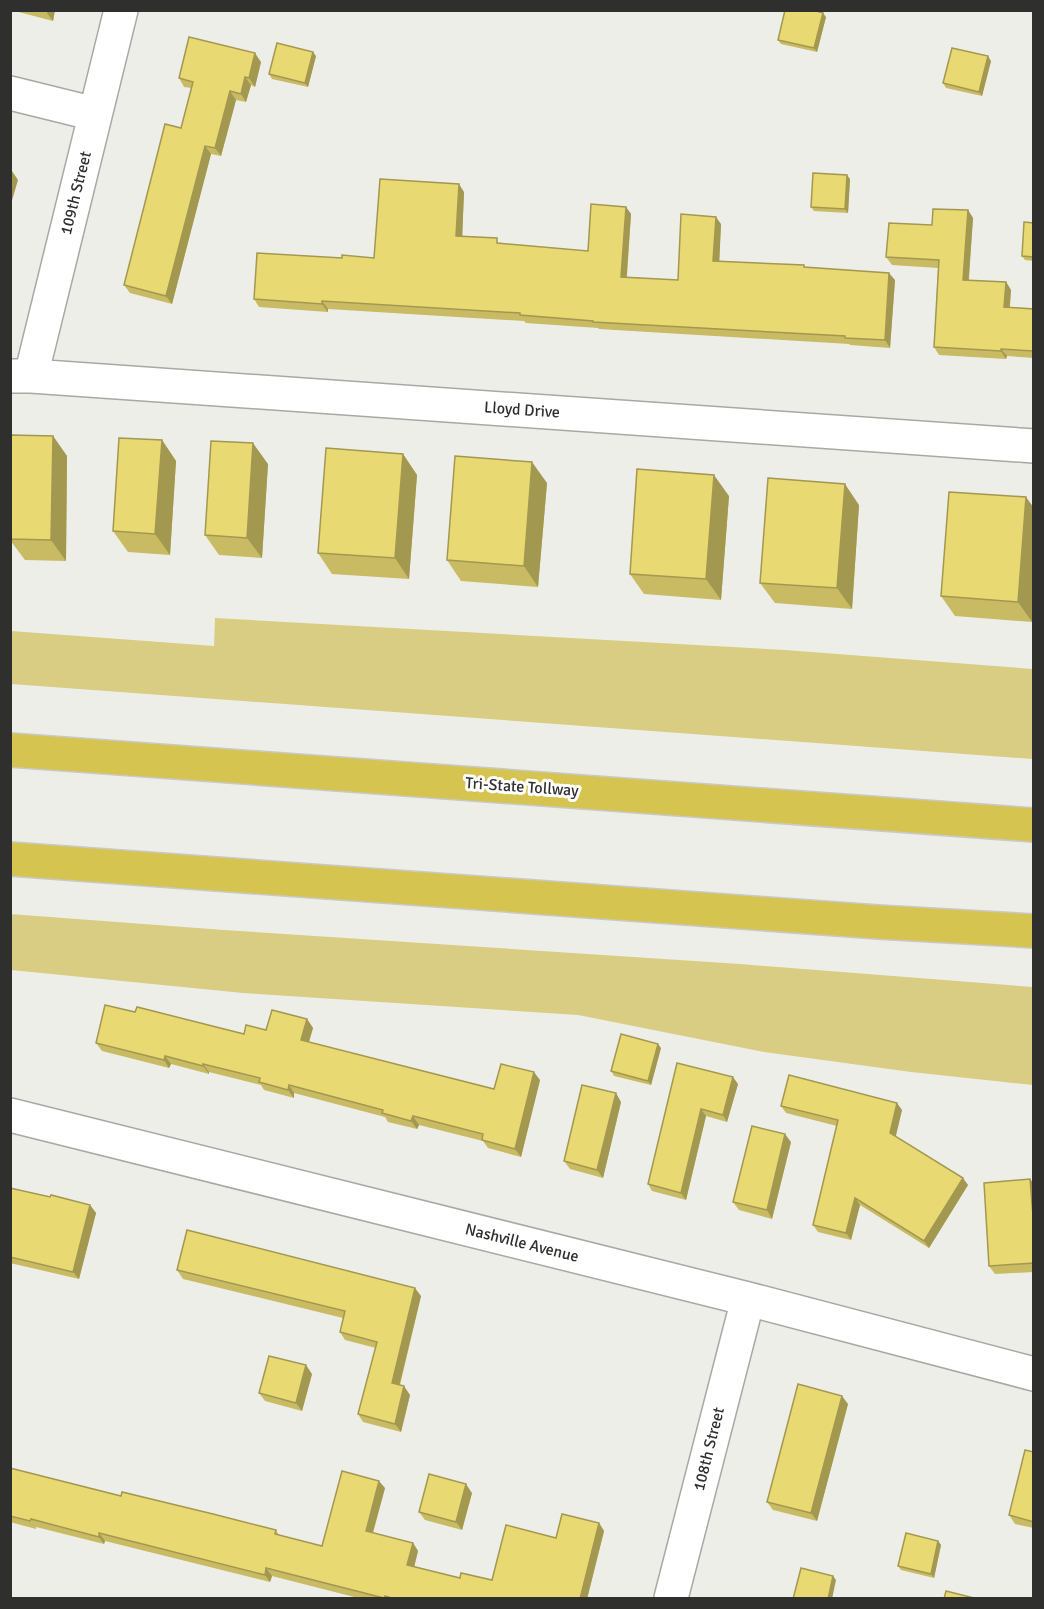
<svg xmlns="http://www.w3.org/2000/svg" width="1044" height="1609" font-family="Signika,sans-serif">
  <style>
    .grass { fill: #d9cd84 }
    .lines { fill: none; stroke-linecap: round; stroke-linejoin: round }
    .minor-casing { stroke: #a8a8a4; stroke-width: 36 }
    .highway-casing { stroke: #c9c9c8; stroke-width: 36 }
    .minor { stroke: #fff; stroke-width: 33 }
    .highway { stroke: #d6c451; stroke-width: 33 }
    .wall { fill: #c8bb63 }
    .shaded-wall { fill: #a39850 }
    .building { fill: #e9d973; stroke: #a39850; stroke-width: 1.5 }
    .labels { text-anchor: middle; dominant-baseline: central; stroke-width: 6; stroke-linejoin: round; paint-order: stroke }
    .street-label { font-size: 16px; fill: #2f2f2d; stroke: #fff }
  </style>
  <rect width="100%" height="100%" fill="#eeeee9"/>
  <path class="grass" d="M215 618 785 650 1033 669V759L11 684V631L214 646Z
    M10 914 224 930 740 964 1033 987V1085L911 1072 764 1052 578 1015 243 993 11 970Z"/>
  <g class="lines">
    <g class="minor-casing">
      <path id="minor" d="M10 93 95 114
        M10 376H31L1034 446
        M31 376 121 10
        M10 1115 748 1299 1034 1374
        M671 1598 748 1299"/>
    </g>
    <g class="highway-casing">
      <path id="highway" d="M10 750 1034 825
        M10 859 878 922 1034 931"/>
    </g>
    <use href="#minor" class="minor"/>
    <use href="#highway" class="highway"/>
  </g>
  <path class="wall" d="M11 10H55L53 21Z
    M826 17 817 52 781 44 778 40Z
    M316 56 308 87 272 79 269 74Z
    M991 61 982 96 946 88 943 83Z
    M261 62 255 87 251 85 246 102 236 100 221 156 211 154 172 304 130 293 124 285 181 128 192 88 184 87 179 78Z
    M850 179 848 213 814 211 811 207Z
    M464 192 462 236 501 244 588 251 626 207 631 214 627 277 678 280 721 224 719 261 805 267 895 280 890 348 850 345 849 344 599 329 598 328 526 323 524 321 328 309V312L259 307 254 299 342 258H374Z
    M968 210 973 218 969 280 1006 282 1011 290 1010 307 1034 309V358L1007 356 1006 359 939 355 934 347 938 268 892 265 886 257 932 225Z
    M1034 223V261L1025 260 1022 256Z
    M11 435 53 436 67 456 66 561 25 560 10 540Z
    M162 440 176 461 170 555 128 552 113 531Z
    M403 454 417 475 409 579 332 574 318 553Z
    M268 464 262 558 219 555 205 535Z
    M547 483 538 587 461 581 447 560Z
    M949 492 1032 622 955 616 941 596Z
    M729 496 721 600 644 594 630 574Z
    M859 505 852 609 775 603 760 583Z
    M135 1012 244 1034 266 1030 307 1019 313 1028 309 1042 494 1089 540 1080 521 1157 488 1148 483 1141 419 1125 417 1129 388 1122 385 1117 294 1093V1098L264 1090 261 1085 209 1072V1074L171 1064 169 1068 102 1051 96 1043Z
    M661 1048 651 1085 614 1076 611 1071Z
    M677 1063 738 1084 727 1122 706 1116 686 1200 652 1191 648 1184Z
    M621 1102 603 1178 570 1169 564 1161Z
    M781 1106 902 1110 895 1137 968 1185 929 1248 860 1205 851 1240 818 1232 813 1225 837 1126 786 1113Z
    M791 1142 772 1219 739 1210 733 1202Z
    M1030 1179 1034 1184V1272L995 1274 989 1266Z
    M10 1188 90 1205 96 1213 79 1279 10 1263Z
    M177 1270 421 1296 400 1385 410 1395 401 1432 363 1422 358 1414 376 1348 345 1340 340 1332 343 1318 183 1279Z
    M312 1374 302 1411 265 1401 259 1393Z
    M848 1404 817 1521 773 1510 767 1502Z
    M1034 1452V1528L1015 1524 1009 1515Z
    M10 1468 121 1496 276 1530 279 1535 322 1546 385 1488 373 1533 413 1543 418 1551 414 1566 460 1578 492 1580 556 1538 599 1523 604 1531 587 1599H362L272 1576 270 1582 105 1541 104 1544 36 1527V1529L10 1522Z
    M472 1493 462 1530 425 1520 419 1512Z
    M938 1541 941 1545 934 1578 901 1570 898 1566Z"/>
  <path class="shaded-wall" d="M48 10H55L53 21 47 13Z
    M823 13 826 17 817 52 814 48Z
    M313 52 316 56 308 87 305 83Z
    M255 53 261 62 255 87 249 78Z
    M988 56 991 61 982 96 979 92Z
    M245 77 251 85 246 102 241 94Z
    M230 91 236 100 221 156 215 148Z
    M205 146 211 154 172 304 166 296Z
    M12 171 18 180 10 207V176Z
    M847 175 850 179 848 213 845 209Z
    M459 184 464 192 462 243 456 236Z
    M626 207 631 214 626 284 621 277Z
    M968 210 973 218 968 287 963 280Z
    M716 217 721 224 719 269 713 261Z
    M889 273 895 280 890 348 885 340Z
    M1006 282 1011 290 1009 314 1004 307Z
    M322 301 328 309V312L322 304Z
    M1001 349 1007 356 1006 359 1001 351Z
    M53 436 67 456 66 561 51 540Z
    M162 440 176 461 170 555 155 534Z
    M253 443 268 464 262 558 247 538Z
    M403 454 417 475 409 579 395 558Z
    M532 462 547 483 538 587 524 566Z
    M714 475 729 496 721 600 706 579Z
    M845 484 859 505 852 609 837 588Z
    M1026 497 1034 508V607L1032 622 1018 602Z
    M307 1019 313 1028 307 1048 301 1040Z
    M658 1044 661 1048 651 1085 648 1081Z
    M165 1056 171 1064 169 1068 164 1060Z
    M203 1064 209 1072V1074L203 1066Z
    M534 1072 540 1080 521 1157 515 1149Z
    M733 1077 738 1084 727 1122 723 1115Z
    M289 1085 294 1093V1098L288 1090Z
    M616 1093 621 1102 603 1178 597 1170Z
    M897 1103 902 1110 895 1140 890 1133Z
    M701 1109 706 1116 686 1200 681 1193Z
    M413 1116 419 1125 417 1129 411 1121Z
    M785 1134 791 1142 772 1219 767 1210Z
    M963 1178 968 1185 929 1248 924 1241Z
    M1030 1179 1034 1184V1228Z
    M855 1198 860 1205 851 1240 846 1233Z
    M90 1205 96 1213 79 1279 73 1272Z
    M415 1288 421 1296 398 1391 392 1383Z
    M306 1365 312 1374 302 1411 296 1403Z
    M404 1386 410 1395 401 1432 395 1424Z
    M842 1396 848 1404 817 1521 811 1513Z
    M379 1481 385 1488 371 1539 366 1531Z
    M466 1484 472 1493 462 1530 456 1522Z
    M599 1523 604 1531 587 1599H580Z
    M99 1533 105 1541 104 1544 99 1537Z
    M938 1541 941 1545 934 1578 931 1574Z
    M413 1543 418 1551 413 1572 407 1565Z
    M266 1568 272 1576 270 1582 265 1575Z
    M833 1576 836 1580 832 1599H828Z"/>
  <path class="building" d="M785 10H813L823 13 814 48 778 40Z
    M189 37 255 53 249 78 245 77 241 94 230 91 215 148 205 146 166 296 124 285 165 124 181 128 193 82 179 78Z
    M277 43 313 52 305 83 269 74Z
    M952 48 988 56 979 92 943 83Z
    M813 173 847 175 845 209 811 207Z
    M380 179 459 184 456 236 497 238V243L588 251 591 204 626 207 621 277 678 280 681 214 716 217 713 261 804 265V267L889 273 885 340 845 338V336L593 322V321L520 315V313L322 301V304L254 299 257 253 342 258V255L374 258Z
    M933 209 968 210 963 280 1006 282 1004 307 1034 309V351L1001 349V351L934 347 939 260 886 257 889 223 932 225Z
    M1024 222 1034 223V257L1022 256Z
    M11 435 53 436 51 540 10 539Z
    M119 438 162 440 155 534 113 531Z
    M211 441 253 443 247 538 205 535Z
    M326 448 403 454 395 558 318 553Z
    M455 456 532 462 524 566 447 560Z
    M637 469 714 475 706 579 630 574Z
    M768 478 845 484 837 588 760 583Z
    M949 492 1026 497 1018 602 941 596Z
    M105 1005 135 1012 137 1007 244 1034 246 1025 266 1030 272 1010 307 1019 301 1040 494 1089 501 1064 534 1072 515 1149 482 1140 483 1134 413 1116 411 1121 382 1113 383 1110 289 1085 288 1090 259 1082 260 1078 203 1064V1066L165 1056 164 1060 96 1043Z
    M621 1034 658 1044 648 1081 611 1071Z
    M677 1063 733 1077 723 1115 701 1109 681 1193 648 1184Z
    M789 1075 897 1103 890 1133 963 1178 924 1241 855 1198 846 1233 813 1225 838 1120 781 1106Z
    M582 1085 616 1093 597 1170 564 1161Z
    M752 1126 785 1134 767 1210 733 1202Z
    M1030 1179 1034 1228V1263L989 1266 984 1183Z
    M10 1188 50 1197 51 1195 90 1205 73 1272 10 1257Z
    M187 1230 415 1288 392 1383 404 1386 395 1424 358 1414 377 1342 340 1332 345 1311 177 1270Z
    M269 1356 306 1365 296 1403 259 1393Z
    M798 1384 842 1396 811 1513 767 1502Z
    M1025 1450 1034 1452V1522L1009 1515Z
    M10 1468 121 1496 122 1492 213 1514 276 1530 275 1534 322 1546 342 1471 379 1481 366 1531 413 1543 407 1565 460 1578 461 1573 492 1580 506 1525 556 1538 562 1514 599 1523 580 1599H395L385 1596 384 1598 266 1568 265 1575 99 1533V1537L31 1519 30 1521 10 1516Z
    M429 1474 466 1484 456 1522 419 1512Z
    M906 1533 938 1541 931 1574 898 1566Z
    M801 1568 833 1576 828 1599H793Z
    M946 1591 978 1599H944Z"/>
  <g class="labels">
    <g class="street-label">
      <text transform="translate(76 193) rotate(-76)">109th Street</text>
      <text transform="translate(522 410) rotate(4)">Lloyd Drive</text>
      <text transform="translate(522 787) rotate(4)">Tri-State Tollway</text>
      <text transform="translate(522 1243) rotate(14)">Nashville Avenue</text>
      <text transform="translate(709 1449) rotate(-76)">108th Street</text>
    </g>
  </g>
  <rect width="1044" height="1609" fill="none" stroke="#2f2f2d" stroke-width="24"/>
</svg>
